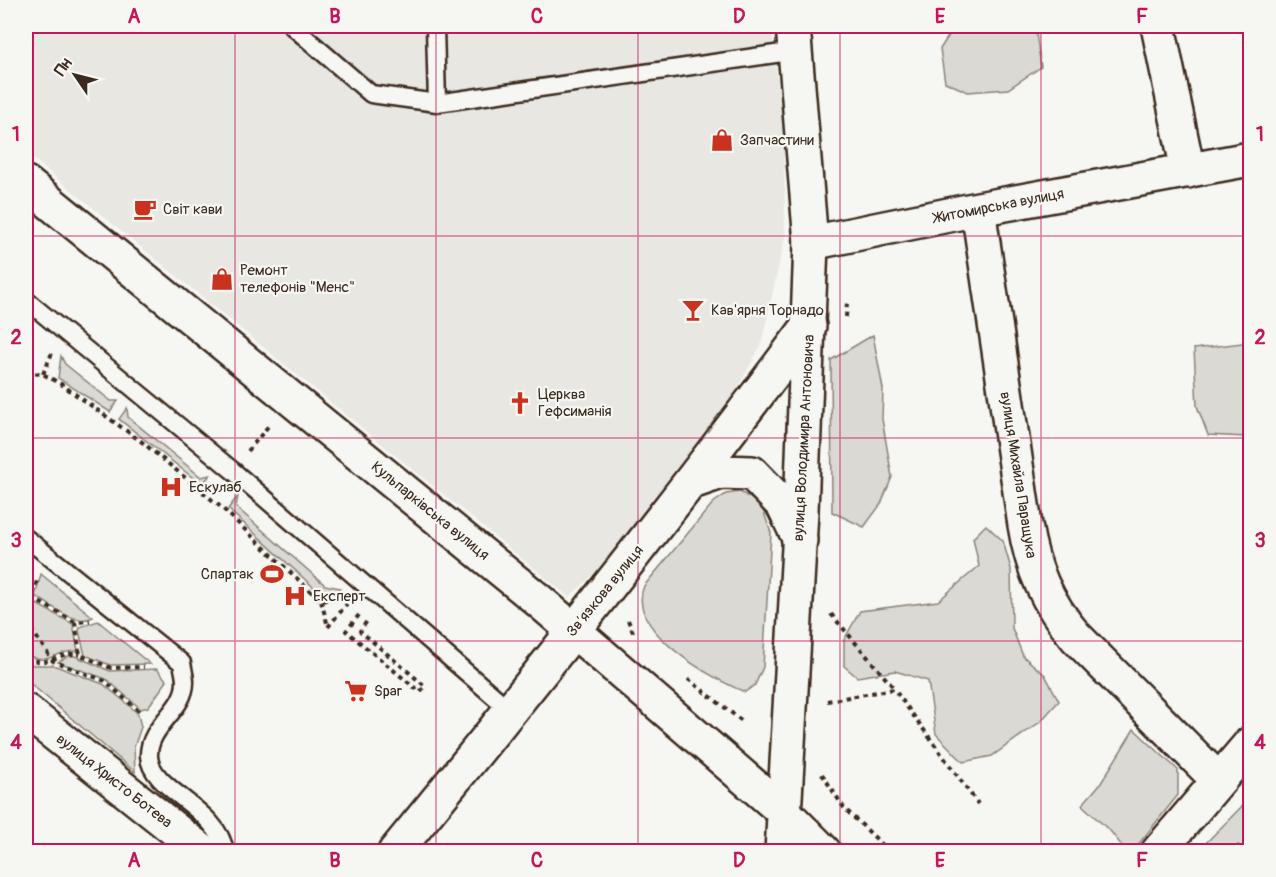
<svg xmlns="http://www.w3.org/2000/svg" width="1276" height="877" font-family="Pangolin,sans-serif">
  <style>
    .built { fill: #e8e7e2 }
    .green { fill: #dad9d3; stroke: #8a8278; stroke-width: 1.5 }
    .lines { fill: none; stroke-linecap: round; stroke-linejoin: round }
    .lane-casing { stroke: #3b2a1e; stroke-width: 21 }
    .street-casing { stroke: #3b2a1e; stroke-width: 38 }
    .secondary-casing { stroke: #3b2a1e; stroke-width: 38 }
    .primary-casing { stroke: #3b2a1e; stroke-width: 38 }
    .path { stroke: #3b2a1e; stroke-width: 4; stroke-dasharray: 4.5 4.5; stroke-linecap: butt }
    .lane { stroke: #f6f6f2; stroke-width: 16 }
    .street { stroke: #f6f6f2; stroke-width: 33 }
    .secondary { stroke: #f6f6f2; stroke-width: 33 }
    .primary { stroke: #f6f6f2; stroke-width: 33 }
    .grid { fill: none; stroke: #c2185b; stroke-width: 1.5; stroke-opacity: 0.55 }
    .labels { text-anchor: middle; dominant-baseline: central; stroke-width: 4.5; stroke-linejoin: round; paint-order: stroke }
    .poi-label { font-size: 15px; fill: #3b2a1e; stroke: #f6f6f2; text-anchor: start }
    .street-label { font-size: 15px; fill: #3b2a1e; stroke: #f6f6f2 }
    .neatline { fill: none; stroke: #c2185b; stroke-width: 2 }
    .grid-label { font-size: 20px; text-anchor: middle; font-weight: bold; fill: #c2185b }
  </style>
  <rect width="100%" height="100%" fill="#f6f6f2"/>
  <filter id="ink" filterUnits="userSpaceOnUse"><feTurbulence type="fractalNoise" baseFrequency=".0167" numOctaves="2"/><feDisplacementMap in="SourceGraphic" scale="12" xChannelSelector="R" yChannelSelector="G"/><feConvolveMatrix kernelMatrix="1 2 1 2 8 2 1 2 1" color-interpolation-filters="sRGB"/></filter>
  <g filter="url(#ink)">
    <path class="built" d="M26 26H771L784 137 785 237 761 345 714 431 603 566 569 597 26 153Z"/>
    <path class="green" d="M955 26H1035L1041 67 1008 89 968 92 945 82 940 49Z
      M873 335 883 389 882 419 892 477 881 504 864 527 832 512 831 360Z
      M1250 342V455L1246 437 1208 435 1197 406 1194 349Z
      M61 356 65 364 111 401H118L110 412 58 378Z
      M127 408 128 417 201 477 210 475 202 485 119 419Z
      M740 492 761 504 771 533 763 667 755 685 745 692C712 679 625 630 644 586L713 503 726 494Z
      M238 496 236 507 325 585 340 588 337 592 322 595 228 509Z
      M986 525 1003 541 1011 569 1012 628 1023 656 1045 675 1059 701 1040 722 992 756 963 762 936 734 928 681 895 671 857 677 844 666V640L860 611 938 601 979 566 973 538Z
      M41 574 93 617C74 627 52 605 35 596Z
      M33 602 73 624 78 651C56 649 48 668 26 654V615Z
      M98 621 150 664 110 665 85 655 79 631 80 627Z
      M68 656H75L110 671 157 669 167 681 148 707 141 709 106 679 58 662Z
      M26 661 33 665H53L103 684 130 706 138 714 141 727 134 747 135 772 26 680Z
      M1134 729 1178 770V795L1133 851H1126L1111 832 1082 805 1101 783Z
      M1250 798V851L1238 845 1233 851H1198Z"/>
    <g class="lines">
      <g class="lane-casing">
        <path id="lane" d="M292 26 371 94 437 103 796 51
          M435 26 437 103
          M26 300 232 470 511 711
          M26 538 182 663C183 669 185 676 185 682 185 710 148 726 149 756 150 790 219 808 225 852"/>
      </g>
      <g class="street-casing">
        <path id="street" d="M1158 26 1188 171
          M978 209 1025 525C1032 569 1047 603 1076 637L1218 780
          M811 243 978 209 1250 159
          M692 482 721 472 752 473 783 505 800 540
          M26 711 203 852
          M395 852C537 679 675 505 809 326
          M1158 852 1250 744"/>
      </g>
      <g class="secondary-casing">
        <path id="secondary" d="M782 852 801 511 811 243 793 26"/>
      </g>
      <g class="primary-casing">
        <path id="primary" d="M26 183 537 599 783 811 824 852"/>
      </g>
      <path class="path" d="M846 317 847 302
        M26 373 43 374 61 384 142 442 222 508 321 601 338 597
        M43 374 52 353
        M248 451 270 424
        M32 598 75 622 90 621
        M321 601 328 626
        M26 611 37 581
        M831 614 894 688
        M359 615 346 631 420 692 425 686 360 631 367 621
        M628 620 634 635
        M26 622 53 661 105 681 140 712
        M75 622 80 655 111 668 144 667
        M328 627 347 604
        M26 657C50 670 59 649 80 655
        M688 679 742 721
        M827 701 894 689 978 804
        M822 774 844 808 890 852"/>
      <use href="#lane" class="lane"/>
      <use href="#street" class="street"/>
      <use href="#secondary" class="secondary"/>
      <use href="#primary" class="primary"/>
    </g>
  </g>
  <path class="grid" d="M235 26V852M436 26V852M638 26V852M840 26V852M1041 26V852M26 236H1250M26 438H1250M26 641H1250"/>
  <defs>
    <g id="shop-bare" transform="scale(1.8)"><path d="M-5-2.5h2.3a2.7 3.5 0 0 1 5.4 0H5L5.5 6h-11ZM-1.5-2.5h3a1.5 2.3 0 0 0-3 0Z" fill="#c8321e" stroke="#f6f6f2" stroke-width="2.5" paint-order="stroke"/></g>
    <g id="cafe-bare" transform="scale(1.8)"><path d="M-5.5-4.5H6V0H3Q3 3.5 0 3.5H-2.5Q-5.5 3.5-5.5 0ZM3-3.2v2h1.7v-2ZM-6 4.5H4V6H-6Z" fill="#c8321e" stroke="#f6f6f2" stroke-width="2.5" paint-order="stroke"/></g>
    <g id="bar-bare" transform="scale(1.8)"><path d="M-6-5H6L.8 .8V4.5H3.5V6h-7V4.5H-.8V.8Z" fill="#c8321e" stroke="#f6f6f2" stroke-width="2.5" paint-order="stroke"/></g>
    <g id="church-bare" transform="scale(1.8)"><path d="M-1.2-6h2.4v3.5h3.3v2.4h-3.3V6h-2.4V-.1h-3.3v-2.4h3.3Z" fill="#c8321e" stroke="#f6f6f2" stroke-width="2.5" paint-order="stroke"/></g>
    <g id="hospital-bare" transform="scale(1.8)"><path d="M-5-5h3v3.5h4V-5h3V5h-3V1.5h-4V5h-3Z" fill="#c8321e" stroke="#f6f6f2" stroke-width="2.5" paint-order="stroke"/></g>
    <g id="stadium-bare" transform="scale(1.8)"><path d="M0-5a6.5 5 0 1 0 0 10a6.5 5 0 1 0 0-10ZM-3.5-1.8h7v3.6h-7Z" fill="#c8321e" stroke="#f6f6f2" stroke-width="2.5" paint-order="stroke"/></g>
    <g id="supermarket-bare" transform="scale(1.8)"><path d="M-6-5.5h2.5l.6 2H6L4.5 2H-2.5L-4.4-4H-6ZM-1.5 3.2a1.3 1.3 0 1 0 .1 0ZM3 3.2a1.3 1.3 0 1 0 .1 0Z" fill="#c8321e" stroke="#f6f6f2" stroke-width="2.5" paint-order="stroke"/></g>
  </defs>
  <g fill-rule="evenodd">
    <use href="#shop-bare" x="722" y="140"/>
    <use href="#cafe-bare" x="145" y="209"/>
    <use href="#shop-bare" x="222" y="279"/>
    <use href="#bar-bare" x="693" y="310"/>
    <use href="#church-bare" x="520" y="403"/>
    <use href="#hospital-bare" x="171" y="487"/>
    <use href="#stadium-bare" x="272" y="574"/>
    <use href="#hospital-bare" x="295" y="596"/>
    <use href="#supermarket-bare" x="356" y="691"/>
  </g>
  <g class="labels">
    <g class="poi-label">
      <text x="740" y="140">Запчастини</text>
      <text x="163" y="209">Світ кави</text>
      <text x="240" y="270">Ремонт<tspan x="240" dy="17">телефонів "Менс"</tspan></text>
      <text x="711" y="310">Кав'ярня Торнадо</text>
      <text x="538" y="394">Церква<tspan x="538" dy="17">Гефсиманія</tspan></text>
      <text x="189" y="487">Ескулаб</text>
      <text x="254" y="574" text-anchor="end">Спартак</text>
      <text x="313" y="596">Експерт</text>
      <text x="374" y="691">Spar</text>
    </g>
    <g class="street-label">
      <text transform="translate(999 206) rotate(-11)">Житомирська вулиця</text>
      <text transform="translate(804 438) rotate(-87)">вулиця Володимира Антоновича</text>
      <text transform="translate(1018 475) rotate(81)">вулиця Михайла Паращука</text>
      <text transform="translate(430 511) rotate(39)">Кульпарківська вулиця</text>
      <text transform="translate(605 591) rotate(-51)">Звʼязкова вулиця</text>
      <text transform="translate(114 781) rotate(38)">вулиця Христо Ботева</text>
    </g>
  </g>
  <rect width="1276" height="877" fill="none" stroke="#f6f6f2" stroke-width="66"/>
  <g transform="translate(75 75) rotate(305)" stroke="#f6f6f2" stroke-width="4.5" paint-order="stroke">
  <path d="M0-4.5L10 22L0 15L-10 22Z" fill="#3b2a1e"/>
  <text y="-9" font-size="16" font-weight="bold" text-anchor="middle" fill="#3b2a1e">Пн</text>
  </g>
  <rect x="33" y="33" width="1210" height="811" class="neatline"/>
  <g class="grid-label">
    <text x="134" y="23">A</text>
    <text x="335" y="23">B</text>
    <text x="537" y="23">C</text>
    <text x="739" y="23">D</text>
    <text x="940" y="23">E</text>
    <text x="1142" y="23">F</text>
    <text x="16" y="141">1</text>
    <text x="1260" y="141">1</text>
    <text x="16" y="344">2</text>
    <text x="1260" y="344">2</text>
    <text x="16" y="547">3</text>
    <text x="1260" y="547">3</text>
    <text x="16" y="749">4</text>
    <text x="1260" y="749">4</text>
    <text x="134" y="867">A</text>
    <text x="335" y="867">B</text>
    <text x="537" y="867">C</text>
    <text x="739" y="867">D</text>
    <text x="940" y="867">E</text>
    <text x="1142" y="867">F</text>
  </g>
</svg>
